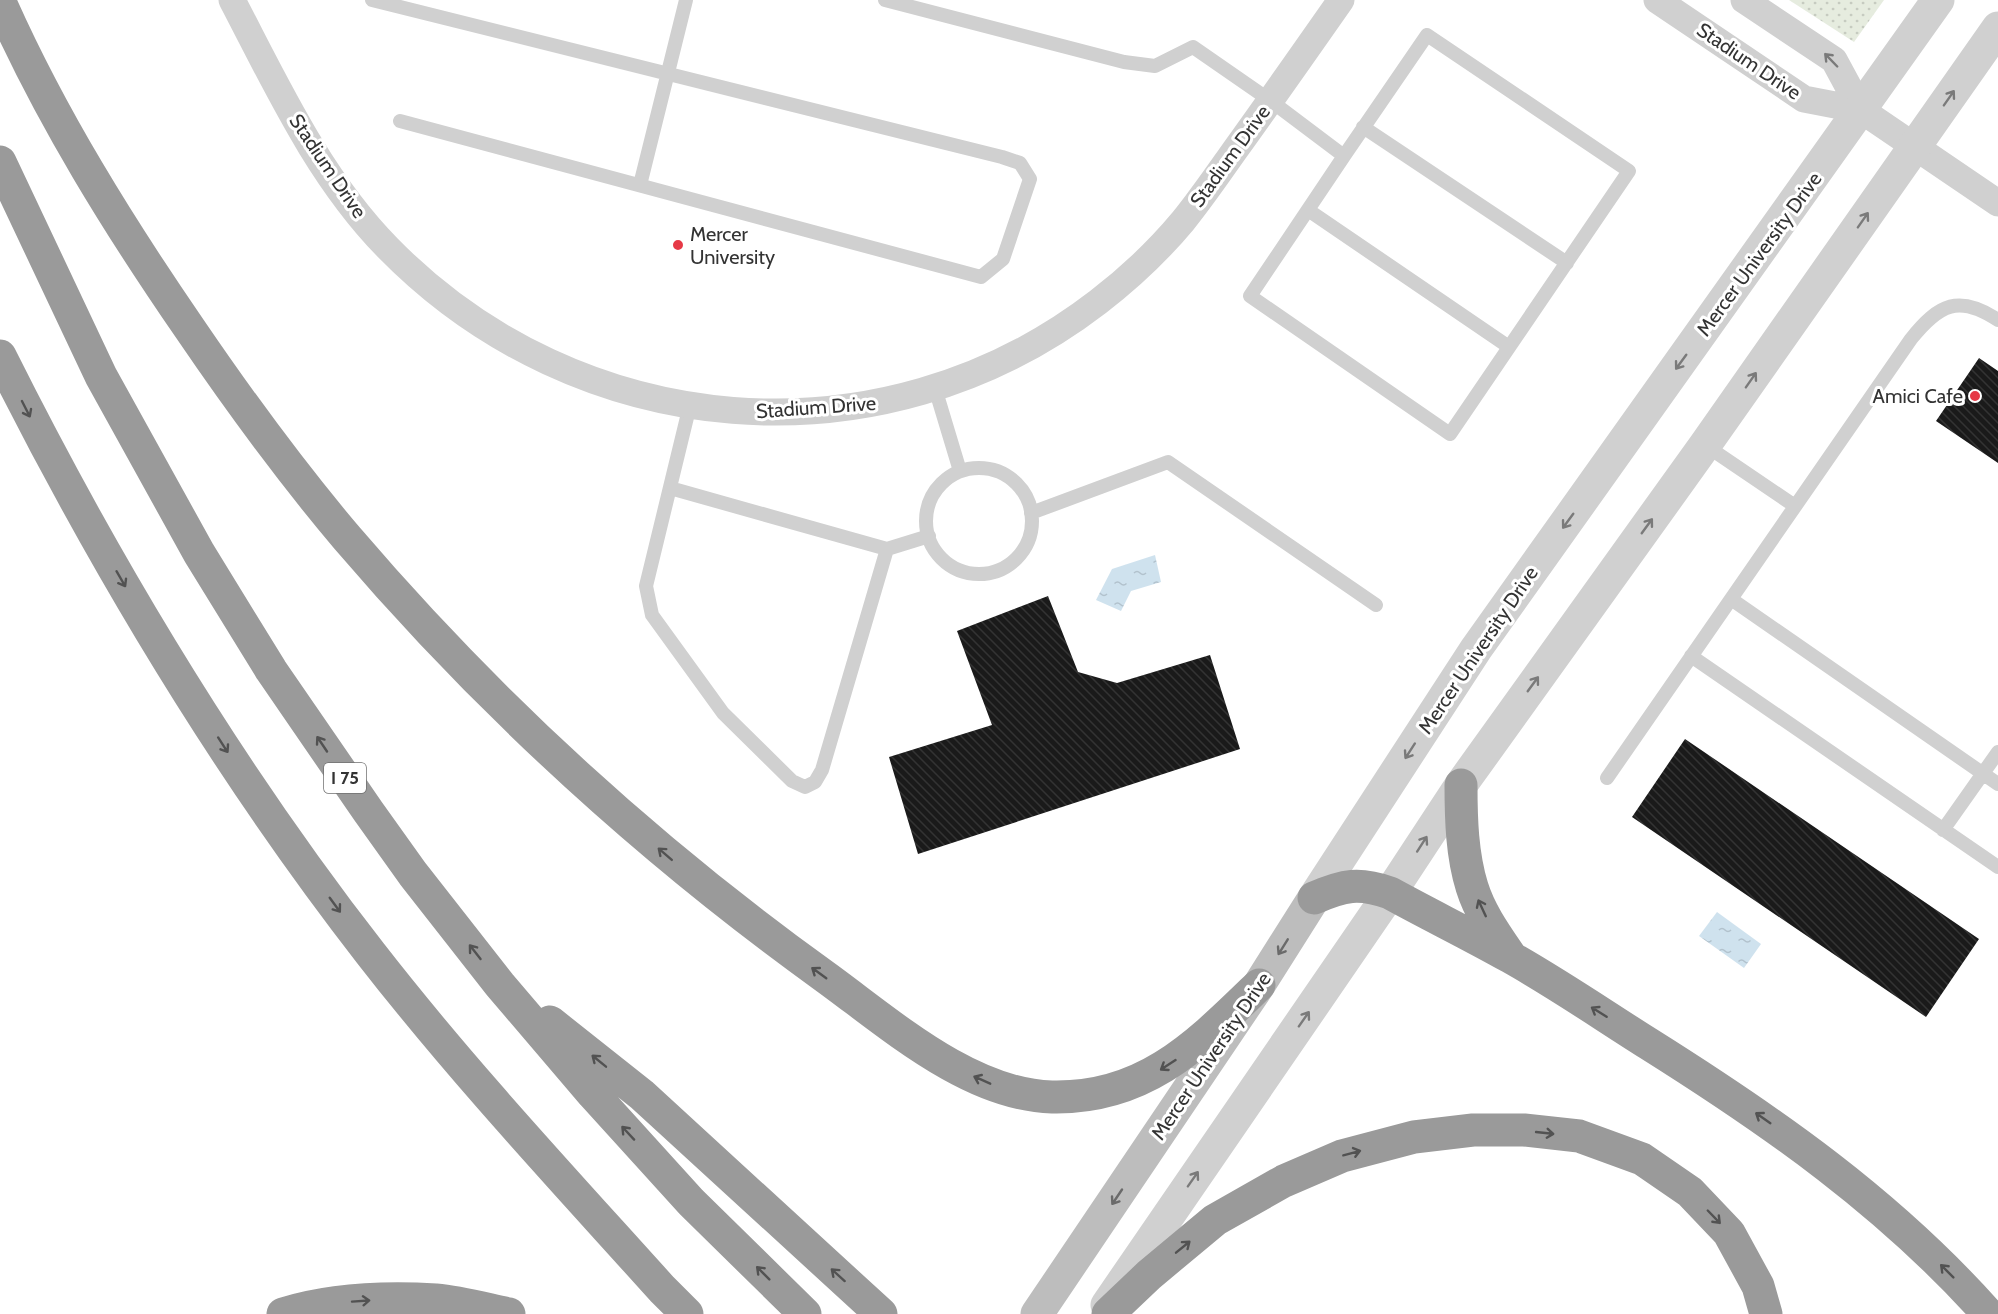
<svg xmlns="http://www.w3.org/2000/svg" width="1998" height="1314" font-family="Cabin,sans-serif">
  <style>
    .park { fill: url(#park-dots) }
    .water { fill: url(#water-ripples) }
    .building { fill: url(#building-back-hatch) }
    .lines { fill: none; stroke-linecap: round; stroke-linejoin: round }
    .service { stroke: #d0d0d0; stroke-width: 14 }
    .minor { stroke: #d0d0d0; stroke-width: 27 }
    .tertiary { stroke: #d0d0d0; stroke-width: 33 }
    .secondary { stroke: #bdbdbd; stroke-width: 33 }
    .motorway { stroke: #9a9a9a; stroke-width: 33 }
    .oneway { stroke: #7a7a7a }
    .oneway2 { stroke: #525252 }
    .oneway3 { stroke: #6a6a6a }
    .poi-dot { fill: #e63946; stroke: #fff; stroke-width: 2 }
    .labels { text-anchor: middle; dominant-baseline: central; stroke-width: 6; stroke-linejoin: round; paint-order: stroke }
    .shield { fill: #fff; stroke: #707070; stroke-width: 1.5 }
    .shield-label { font-size: 18px; font-weight: bold; fill: #333 }
    .street-label { font-size: 20px; fill: #333; stroke: #fff }
    .poi-label { font-size: 20px; fill: #333; stroke: #fff; text-anchor: start }
  </style>
  <defs>
    <pattern id="park-dots" width="8" height="8" patternUnits="userSpaceOnUse" patternTransform="scale(1.5)"><rect width="8" height="8" fill="#e6ecdf"/><path d="M2 2h.1M6 6h.1" fill="none" stroke="#c6cbc0" stroke-width="1.8" stroke-linecap="round"/></pattern>
    <pattern id="water-ripples" width="26" height="14" patternUnits="userSpaceOnUse" patternTransform="scale(1.5)"><rect width="26" height="14" fill="#cfe2ee"/><path d="M2 4q2-2 4 0t4 0M15 11q2-2 4 0t4 0" fill="none" stroke="#b2c2cd"/></pattern>
    <pattern id="building-back-hatch" width="6" height="6" patternUnits="userSpaceOnUse" patternTransform="scale(1.5)"><rect width="6" height="6" fill="#1a1a1a"/><path d="M-1 5l2 2M0 0l6 6M5-1l2 2" fill="none" stroke="#333"/></pattern>
  </defs>
  <rect width="100%" height="100%" fill="#fff"/>
  <path class="park" d="M1789 0H1884L1854 42Z"/>
  <path class="water" d="M1155 555 1161 582 1131 591 1121 611 1096 600 1112 569Z
    M1717 912 1761 944 1744 968 1699 936Z"/>
  <path class="building" d="M1979 358 1998 371V463L1936 421Z
    M1048 596 1078 672 1117 683 1210 655 1240 749 918 854 889 757 992 725 957 631Z
    M1685 739 1979 939 1926 1017 1632 817Z"/>
  <g class="lines">
    <path class="service" d="M372 0 1002 157 1020 163 1030 179 1003 259 981 277 400 121
      M885 0 1124 62 1155 66 1193 47 1271 101 1344 156 1427 35 1629 171 1450 434 1250 296 1344 156
      M1363 127 1567 263
      M640 185 686 0
      M1308 210 1509 347
      M935 388 960 471
      M690 405 646 586 652 615 723 713 792 781 805 787 815 782 822 770 887 549 929 536
      M1705 445 1795 506
      M926 521a53 53 0 1 1 106 0a53 53 0 1 1-106 0Z
      M670 488 887 549
      M1031 513 1168 462 1376 605
      M1731 599 1998 784
      M1691 656 1998 867
      M1607 778 1911 339C1939 304 1959 294 1998 320
      M1943 830 1998 752"/>
    <path class="minor" d="M232 0C277 86 319 178 388 248 578 442 881 469 1098 302 1128 279 1158 251 1183 221 1201 199 1218 174 1235 150 1271 100 1306 50 1341 0
      M1657 0 1804 99 1861 110 1998 203
      M1744 0 1834 60 1861 110"/>
    <path class="tertiary" d="M1314 898 1476 649 1938 0
      M1107 1305 1390 893 1461 785 1705 445 1998 28"/>
    <path class="secondary" d="M1037 1314 1259 985 1314 898"/>
    <path class="motorway" d="M0 2C51 117 119 226 190 329 239 401 291 472 347 538 488 703 649 850 824 976 889 1023 969 1095 1052 1097 1145 1099 1197 1045 1259 985
      M0 162 101 376 199 553 271 670 368 811 413 874 500 985 593 1094 691 1202 805 1314
      M0 356C105 566 227 769 371 954 462 1071 563 1179 662 1289L687 1314
      M1461 785C1461 819 1462 855 1472 887 1480 913 1496 935 1511 957
      M1314 898C1344 885 1359 882 1390 893 1430 915 1471 935 1510 957 1558 984 1603 1015 1649 1044 1773 1122 1889 1203 1988 1314
      M550 1022 642 1095 881 1314
      M283 1314C331 1299 386 1297 436 1300 460 1302 485 1309 509 1314
      M1108 1314 1149 1275 1215 1220 1284 1181 1342 1156 1414 1137 1473 1130H1524L1579 1136 1642 1159 1690 1192 1729 1233 1758 1286 1766 1314"/>
  </g>
  <defs><path id="oneway-shaft" d="M-6 0H5M1.5-3L5.5 0L1.5 3" fill="none" stroke-width="1.6" stroke-linecap="round" stroke-linejoin="round" transform="scale(1.5)"/></defs>
  <g class="oneway">
    <use href="#oneway-shaft" transform="translate(1831 60) rotate(-134)"/>
    <use href="#oneway-shaft" transform="translate(1949 98) rotate(-55)"/>
    <use href="#oneway-shaft" transform="translate(1863 220) rotate(-55)"/>
    <use href="#oneway-shaft" transform="translate(1681 362) rotate(126)"/>
    <use href="#oneway-shaft" transform="translate(1751 380) rotate(-55)"/>
    <use href="#oneway-shaft" transform="translate(1568 521) rotate(126)"/>
    <use href="#oneway-shaft" transform="translate(1647 526) rotate(-54)"/>
    <use href="#oneway-shaft" transform="translate(1533 684) rotate(-54)"/>
    <use href="#oneway-shaft" transform="translate(1410 751) rotate(123)"/>
    <use href="#oneway-shaft" transform="translate(1422 844) rotate(-57)"/>
    <use href="#oneway-shaft" transform="translate(1304 1019) rotate(-55)"/>
    <use href="#oneway-shaft" transform="translate(1193 1179) rotate(-55)"/>
  </g>
  <g class="oneway2">
    <use href="#oneway-shaft" transform="translate(26 409) rotate(63)"/>
    <use href="#oneway-shaft" transform="translate(121 579) rotate(60)"/>
    <use href="#oneway-shaft" transform="translate(322 744) rotate(-124)"/>
    <use href="#oneway-shaft" transform="translate(223 745) rotate(57)"/>
    <use href="#oneway-shaft" transform="translate(665 854) rotate(-139)"/>
    <use href="#oneway-shaft" transform="translate(335 905) rotate(54)"/>
    <use href="#oneway-shaft" transform="translate(1482 908) rotate(-115)"/>
    <use href="#oneway-shaft" transform="translate(475 952) rotate(-128)"/>
    <use href="#oneway-shaft" transform="translate(819 973) rotate(-144)"/>
    <use href="#oneway-shaft" transform="translate(1599 1012) rotate(-148)"/>
    <use href="#oneway-shaft" transform="translate(599 1061) rotate(-141)"/>
    <use href="#oneway-shaft" transform="translate(1168 1065) rotate(147)"/>
    <use href="#oneway-shaft" transform="translate(982 1080) rotate(-156)"/>
    <use href="#oneway-shaft" transform="translate(1763 1118) rotate(-145)"/>
    <use href="#oneway-shaft" transform="translate(628 1133) rotate(-133)"/>
    <use href="#oneway-shaft" transform="translate(1545 1133) rotate(6)"/>
    <use href="#oneway-shaft" transform="translate(1352 1153) rotate(-15)"/>
    <use href="#oneway-shaft" transform="translate(1714 1217) rotate(46)"/>
    <use href="#oneway-shaft" transform="translate(1183 1247) rotate(-39)"/>
    <use href="#oneway-shaft" transform="translate(1947 1271) rotate(-135)"/>
    <use href="#oneway-shaft" transform="translate(763 1273) rotate(-135)"/>
    <use href="#oneway-shaft" transform="translate(838 1275) rotate(-138)"/>
    <use href="#oneway-shaft" transform="translate(361 1301) rotate(-4)"/>
  </g>
  <g class="oneway3">
    <use href="#oneway-shaft" transform="translate(1283 947) rotate(122)"/>
    <use href="#oneway-shaft" transform="translate(1117 1197) rotate(124)"/>
  </g>
  <g class="poi-dot">
    <circle cx="678" cy="245" r="6"/>
    <circle cx="1975" cy="396" r="6"/>
  </g>
  <g class="labels">
    <rect class="shield" x="324" y="763" width="42" height="30" rx="4.5"/>
    <g class="shield-label">
      <text x="345" y="778">I 75</text>
    </g>
    <g class="street-label">
      <text transform="translate(1749 61) rotate(34)">Stadium Drive</text>
      <text transform="translate(1230 156) rotate(-54)">Stadium Drive</text>
      <text transform="translate(328 166) rotate(56)">Stadium Drive</text>
      <text transform="translate(1759 254) rotate(-54)">Mercer University Drive</text>
      <text transform="translate(816 407) rotate(-4)">Stadium Drive</text>
      <text transform="translate(1478 650) rotate(-56)">Mercer University Drive</text>
      <text transform="translate(1211 1056) rotate(-56)">Mercer University Drive</text>
    </g>
    <g class="poi-label">
      <text x="690" y="234">Mercer<tspan x="690" dy="23">University</tspan></text>
      <text x="1963" y="396" text-anchor="end">Amici Cafe</text>
    </g>
  </g>
</svg>
